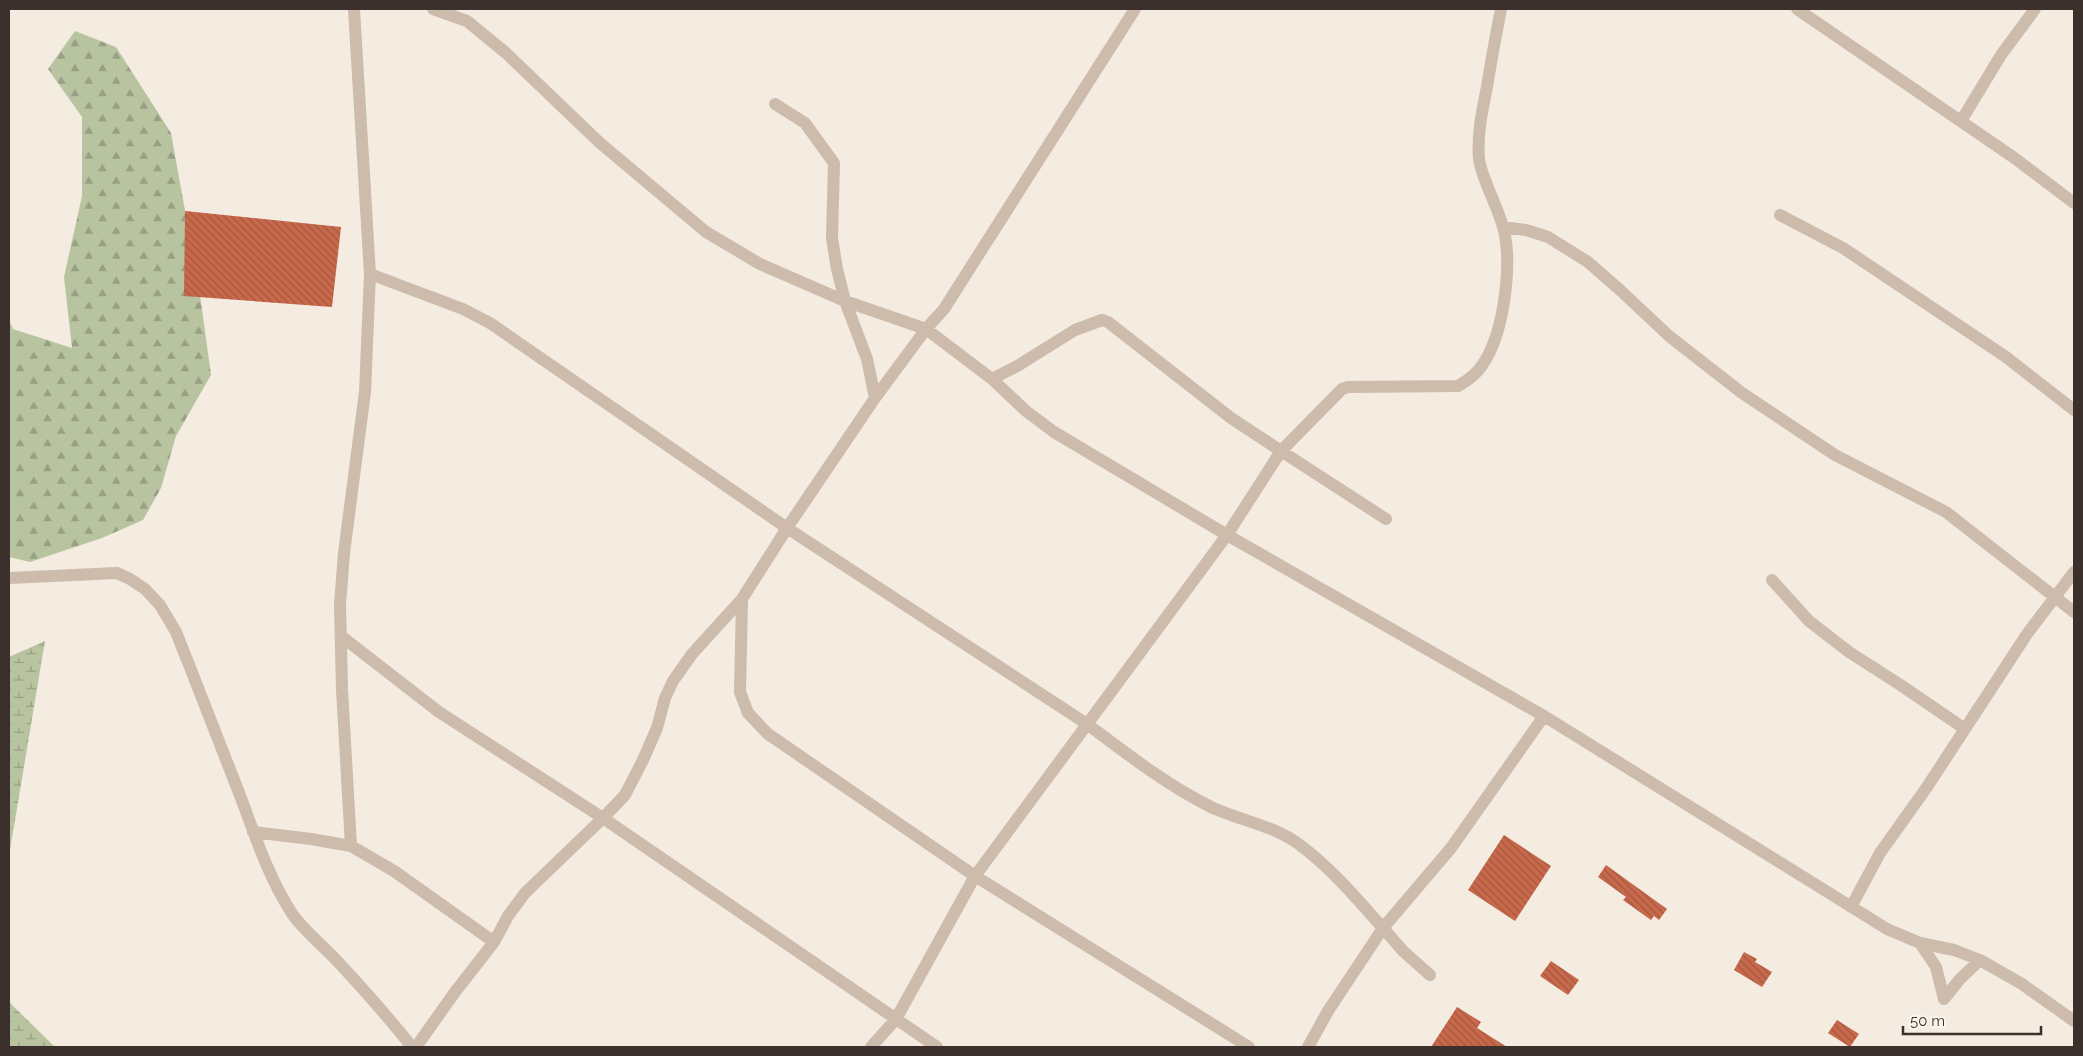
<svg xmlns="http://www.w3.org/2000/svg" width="2083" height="1056" font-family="Raleway,sans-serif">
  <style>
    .forest { fill: url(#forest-firs) }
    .wetland { fill: url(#wetland-marsh) }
    .building { fill: url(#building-back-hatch) }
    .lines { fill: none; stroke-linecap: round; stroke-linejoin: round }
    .minor { stroke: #cdbbac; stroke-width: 12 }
  </style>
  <defs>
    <pattern id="forest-firs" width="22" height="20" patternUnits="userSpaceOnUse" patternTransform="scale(1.25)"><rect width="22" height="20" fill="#b8c4a0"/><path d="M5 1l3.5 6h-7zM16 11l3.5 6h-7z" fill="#97a083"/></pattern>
    <pattern id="wetland-marsh" width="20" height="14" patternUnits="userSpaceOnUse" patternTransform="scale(1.25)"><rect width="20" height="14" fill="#b8c4a0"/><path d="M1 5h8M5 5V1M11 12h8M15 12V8" fill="none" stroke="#97a083"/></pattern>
    <pattern id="building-back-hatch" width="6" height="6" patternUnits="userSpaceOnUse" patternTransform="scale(1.25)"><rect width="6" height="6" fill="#c8694b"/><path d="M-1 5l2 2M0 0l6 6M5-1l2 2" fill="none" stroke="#a4573f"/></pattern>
  </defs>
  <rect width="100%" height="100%" fill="#f4ebe1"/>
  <path class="forest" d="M75 31 116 47 171 133 199 288 211 375 176 436 161 488 143 520 102 538 30 562 9 557V320L13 329 72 348 64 277 82 196V117L48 69Z"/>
  <path class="wetland" d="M45 641 9 856V657Z
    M9 1002 55 1047H9Z"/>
  <path class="building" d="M185 211 341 227 332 307 184 296Z
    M1504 835 1551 866 1515 921 1468 890Z
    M1606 865 1667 909 1659 920 1654 916 1651 920 1623 900 1626 897 1598 877Z
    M1744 952 1757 959 1755 962 1772 972 1762 987 1734 970Z
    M1551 961 1579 980 1568 995 1540 976Z
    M1457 1007 1481 1022 1477 1028 1507 1047H1431Z
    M1837 1020 1859 1034 1850 1047 1828 1033Z"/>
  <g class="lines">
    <path class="minor" d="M433 9 467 21 506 53 600 143 706 232 760 264 845 301 926 329 992 379 1026 411 1054 432 1227 535 1544 716 1887 929 1920 943 1954 950 1980 960 2022 984 2074 1021
      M1797 9 2013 157 2074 203
      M775 104 805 123 834 163 832 238 837 269 845 301 867 359 875 398
      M1961 121 2001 55 2035 9
      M1780 215 1843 248 2006 357 2074 410
      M1503 227 1526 230 1548 237 1588 262 1620 290 1669 336 1742 393 1835 455 1946 512 2074 612
      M370 274 463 309 490 323 787 528 1087 724C1127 754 1168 786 1213 808 1242 821 1275 826 1300 845 1332 869 1357 899 1383 928L1451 848 1544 716
      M992 379 1019 365 1075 330 1102 320 1108 322 1231 418 1281 451 1342 389 1348 387 1458 386C1468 380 1477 374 1483 364 1504 333 1513 263 1503 227 1498 207 1481 177 1479 159 1477 135 1482 111 1487 87 1491 61 1496 35 1501 9
      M9 578 117 573 130 579 145 589 160 605 176 632C198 687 219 742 241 798 256 838 269 879 293 915 306 933 325 947 340 964 365 991 389 1018 412 1047
      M1772 580 1809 621 1849 652 1899 684 1965 729
      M742 599 740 692 748 713 768 734 975 876 1249 1047
      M341 636 439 712 603 818 525 893 508 916 494 942 455 992 416 1047
      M253 832 311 839 351 846 394 871 494 942
      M351 846 342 690 340 605 344 553 365 392 370 274 354 9
      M1851 907 1880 853 1927 787 2027 634 2074 572
      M1920 943 1936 967 1944 999
      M1944 999 1960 979 1980 960
      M871 1047 896 1019 975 876 1227 535 1281 451 1386 519
      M937 1047 603 818 625 795 643 760 657 728 665 698 673 681 692 654 742 599 787 528 875 398 926 329 944 309 1135 9
      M1308 1047 1328 1011 1383 928 1403 951 1430 975"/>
  </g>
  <rect width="2083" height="1056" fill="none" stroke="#3b302b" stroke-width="20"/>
  <path d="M1903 1026v8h138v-8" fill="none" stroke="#3b302b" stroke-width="2.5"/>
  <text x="1910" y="1026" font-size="15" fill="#3b302b" stroke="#fbf5ee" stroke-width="4" paint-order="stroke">50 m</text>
</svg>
